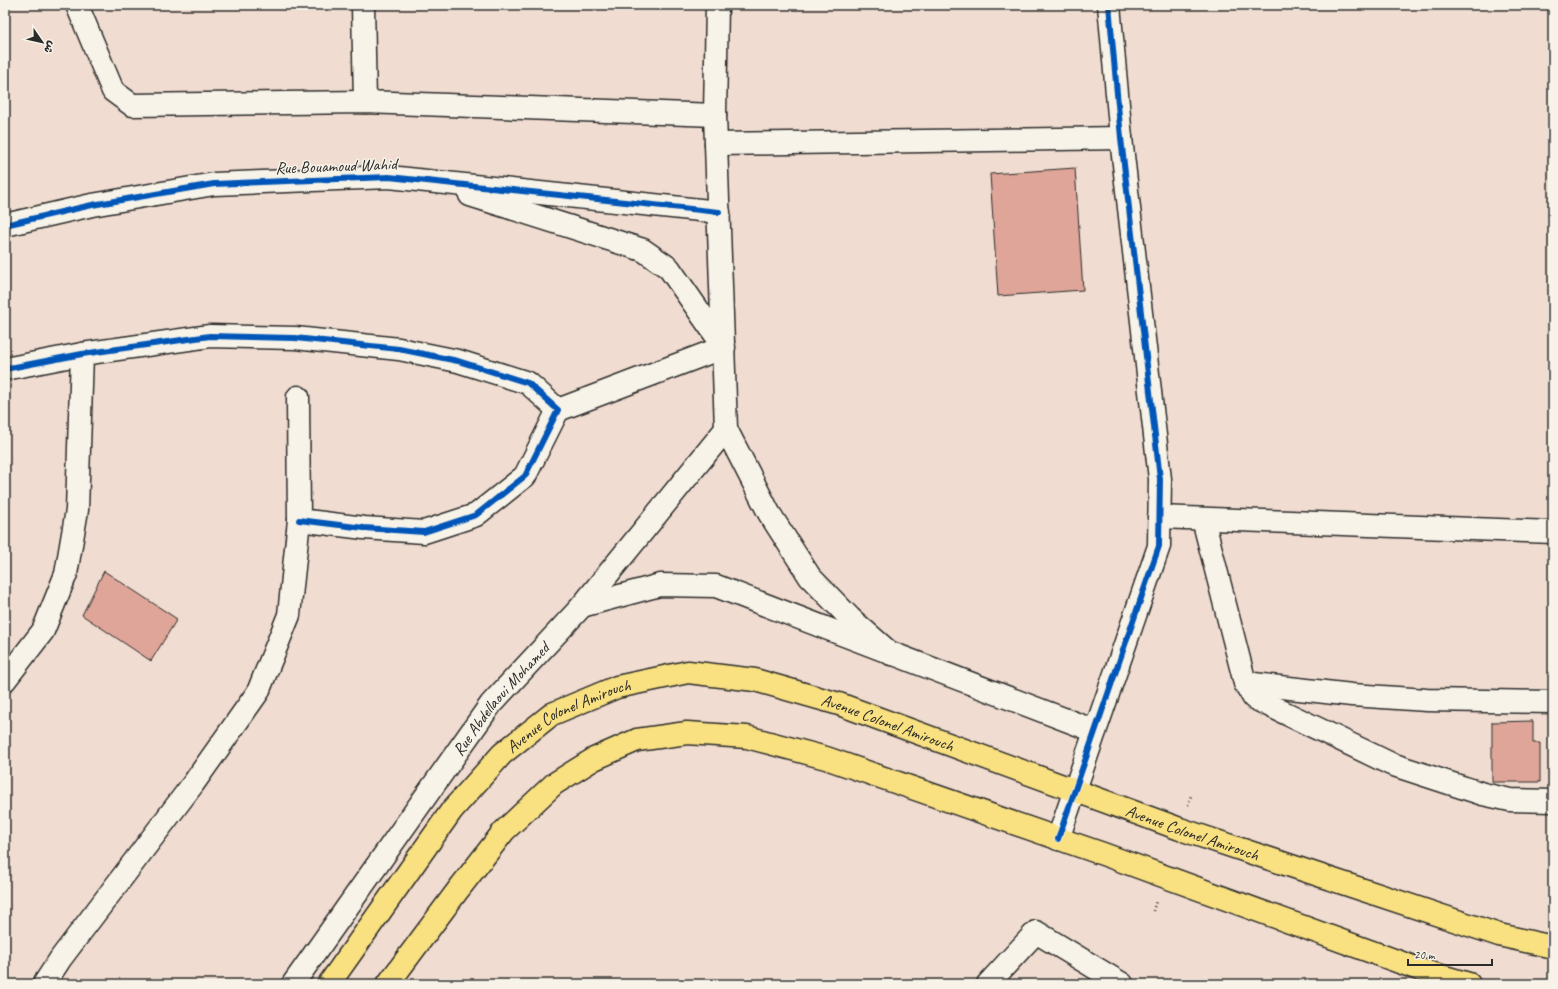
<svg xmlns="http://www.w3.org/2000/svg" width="1558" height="989" font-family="Caveat,'Playpen Sans Arabic',sans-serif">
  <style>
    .building { fill: #dea598; stroke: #2b2b2b }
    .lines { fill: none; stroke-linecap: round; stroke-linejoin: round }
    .minor-casing { stroke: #2b2b2b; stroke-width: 25 }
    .primary-casing { stroke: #2b2b2b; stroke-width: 25 }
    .path { stroke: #2b2b2b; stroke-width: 2.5; stroke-dasharray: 1 3; stroke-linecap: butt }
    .minor { stroke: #f7f3e8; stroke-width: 22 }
    .primary { stroke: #f9e181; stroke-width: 22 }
    .cycleway-casing { stroke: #f7f3e8; stroke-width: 8 }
    .cycleway { stroke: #0057b8; stroke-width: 6 }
    .labels { text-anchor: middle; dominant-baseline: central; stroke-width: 3; stroke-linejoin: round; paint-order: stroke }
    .street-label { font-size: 17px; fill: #2b2b2b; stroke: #f7f3e8 }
  </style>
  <rect width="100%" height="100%" fill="#f0dcd0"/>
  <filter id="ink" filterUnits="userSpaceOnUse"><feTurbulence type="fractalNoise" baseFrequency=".025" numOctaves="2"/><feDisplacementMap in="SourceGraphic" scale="8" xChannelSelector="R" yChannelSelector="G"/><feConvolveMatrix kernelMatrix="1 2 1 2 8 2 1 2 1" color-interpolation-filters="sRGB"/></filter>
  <g filter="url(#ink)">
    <path class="building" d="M1075 168 1083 290 998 296 990 174Z
      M104 571 177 619 151 661 82 615Z
      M1533 721V743H1540V782H1492V722Z"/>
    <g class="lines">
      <g class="minor-casing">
        <g id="minor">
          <path d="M77 5 113 91 132 105 365 102 715 115"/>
          <path d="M363 5 365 102"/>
          <path d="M717 5 715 115 726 429 769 513 810 577 851 619 891 654"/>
          <path d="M716 144 1121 138"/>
          <path d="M470 195 643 250 669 268 724 347 558 410"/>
          <path d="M5 225 92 205 214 184 389 177 719 212"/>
          <path d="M5 369 82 354 210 336 295 338 399 349 458 361 528 383 558 410 525 476 476 515 424 532 364 528 299 520"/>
          <path d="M1159 517 1553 532"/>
          <path d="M1203 519 1245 683 1254 698 1391 764 1483 794 1510 800 1553 801"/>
          <path d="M582 606 660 585 716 586 1095 731"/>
          <path d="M5 680 43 631 66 574 77 510 82 354"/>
          <path d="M1245 683 1352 695 1427 700 1553 702"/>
          <path d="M1058 839 1159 546 1160 479 1121 138 1109 5"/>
          <path d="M44 984 61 958 193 784 258 692 289 615 299 520 298 397"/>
          <path id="s1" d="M293 984 491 704 582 606 726 429"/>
          <path d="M988 984 1036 932 1122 984"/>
        </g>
      </g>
      <g class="primary-casing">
        <g id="primary">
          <path id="s2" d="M329 984 452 810 502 754 552 714 617 687 688 672 755 680 839 704 1180 829 1499 935 1553 947"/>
          <path d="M388 984 458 890 504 831 554 784 594 759 637 740 687 733 747 737 826 758 1103 854 1424 971 1469 984"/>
        </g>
      </g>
      <path class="path" d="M1188 805 1191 796
        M1153 911 1156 901
        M1552 984 1553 982"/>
      <use href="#minor" class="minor"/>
      <use href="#primary" class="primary"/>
      <g class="cycleway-casing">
        <path id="cycleway" d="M5 225 92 205 214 184 389 177 719 212
          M5 369 82 354 210 336 295 338 399 349 458 361 528 383 558 410 525 476 476 515 424 532 364 528 299 520
          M1058 839 1159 546 1160 479 1121 138 1109 5"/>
      </g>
      <use href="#cycleway" class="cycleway"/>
    </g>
  </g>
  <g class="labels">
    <g class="street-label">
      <text transform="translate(336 166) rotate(-2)">Rue Bouamoud Wahid</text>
      <text stroke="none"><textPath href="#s1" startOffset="353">Rue Abdellaoui Mohamed</textPath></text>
      <text stroke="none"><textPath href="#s2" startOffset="366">Avenue Colonel Amirouch</textPath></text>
      <text stroke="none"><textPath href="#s2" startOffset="702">Avenue Colonel Amirouch</textPath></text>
      <text stroke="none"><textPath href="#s2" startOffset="1026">Avenue Colonel Amirouch</textPath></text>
    </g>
  </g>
  <rect width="1558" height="989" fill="none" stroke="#f7f3e8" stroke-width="20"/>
  <rect x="10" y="10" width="1538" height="969" fill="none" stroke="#2b2b2b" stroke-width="1.5" filter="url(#ink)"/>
  <g transform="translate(42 42) rotate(124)" stroke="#f7f3e8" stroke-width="3" paint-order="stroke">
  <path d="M0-3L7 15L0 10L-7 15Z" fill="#2b2b2b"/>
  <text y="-6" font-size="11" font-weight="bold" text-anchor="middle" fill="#2b2b2b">ش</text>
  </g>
  <path d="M1408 959v6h84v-6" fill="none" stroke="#2b2b2b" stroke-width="2"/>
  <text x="1414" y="959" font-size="12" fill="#2b2b2b" stroke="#f7f3e8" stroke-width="3" paint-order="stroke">20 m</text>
</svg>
